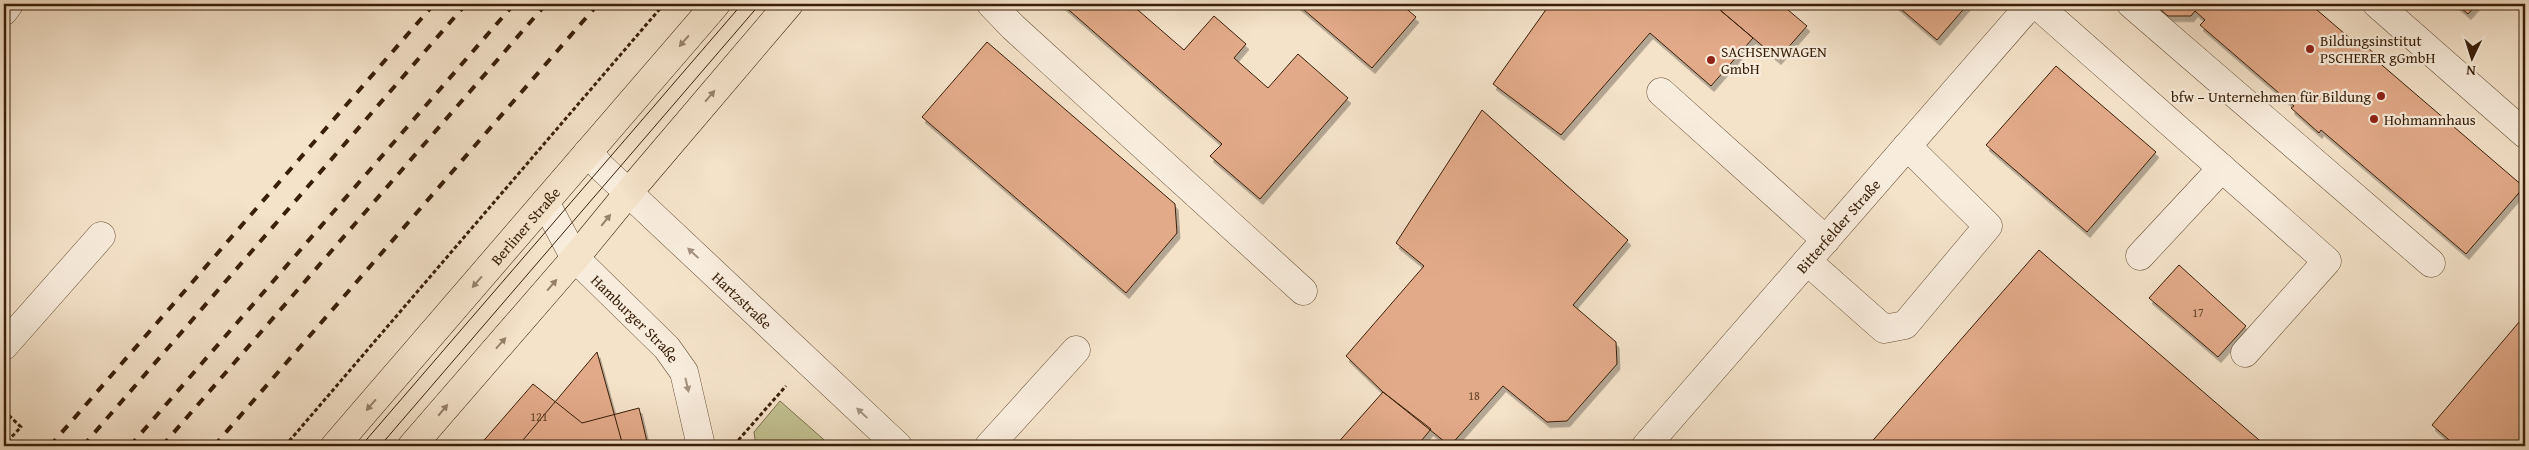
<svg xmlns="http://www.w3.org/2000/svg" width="2529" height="450" font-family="'Gentium Book Plus',serif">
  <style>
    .green { fill: #c2c191; stroke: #7e704c }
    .building { fill: #e2aa89; stroke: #391f08; filter: url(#shadow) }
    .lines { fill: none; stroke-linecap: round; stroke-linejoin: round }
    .minor-casing { stroke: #685038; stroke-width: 29 }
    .major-casing { stroke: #391f08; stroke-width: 29 }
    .path { stroke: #391f08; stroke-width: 3; stroke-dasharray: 4 2.5; stroke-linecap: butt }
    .minor { stroke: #f8ecdc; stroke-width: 28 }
    .major { stroke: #f4e2c9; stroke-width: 28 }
    .tram { stroke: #391f08; stroke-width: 1 }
    .rail { stroke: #391f08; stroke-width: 4; stroke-dasharray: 9 9; stroke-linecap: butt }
    .oneway { fill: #968068 }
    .oneway2 { fill: #a2907d }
    .poi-dot { fill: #8f2418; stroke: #f8ecdc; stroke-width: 2 }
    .labels { text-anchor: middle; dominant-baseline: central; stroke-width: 4.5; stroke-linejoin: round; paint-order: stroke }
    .number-label { font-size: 12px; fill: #634228 }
    .poi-label { font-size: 15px; fill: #391f08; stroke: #f8ecdc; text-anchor: start }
    .street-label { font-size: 15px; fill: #391f08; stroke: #f8ecdc }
  </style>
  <defs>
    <filter id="shadow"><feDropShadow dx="3" dy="5.5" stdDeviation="0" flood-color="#0004"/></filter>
  </defs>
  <rect width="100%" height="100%" fill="#f4e2c9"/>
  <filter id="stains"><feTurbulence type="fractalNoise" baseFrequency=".004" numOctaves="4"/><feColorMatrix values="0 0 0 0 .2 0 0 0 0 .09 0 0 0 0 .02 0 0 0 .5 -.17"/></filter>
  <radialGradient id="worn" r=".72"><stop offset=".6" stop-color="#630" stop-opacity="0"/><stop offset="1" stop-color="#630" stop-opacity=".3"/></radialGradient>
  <path class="green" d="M780 401 831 446H756L754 432Z"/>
  <path class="building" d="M1062 4H1131L1184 50 1214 16 1246 44 1234 58 1268 88 1298 54 1348 98 1260 199 1210 156 1222 144Z
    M1297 4H1401L1416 17 1372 68Z
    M1550 4H1713L1753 38 1711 86 1650 33 1561 135 1493 84Z
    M1713 4H1781L1807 26 1778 59Z
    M1895 4H1968L1937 40Z
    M2154 4H2310L2352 40 2354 37 2368 48 2378 57 2376 60 2524 187 2466 254 2321 130 2319 133 2291 108 2294 106 2200 25 2205 20 2195 11 2191 16H2168Z
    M2456 4H2477L2468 14Z
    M987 42 1175 204 1177 233 1126 293 922 117Z
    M2056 66 2156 152 2087 232 1986 145Z
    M1482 110 1628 240 1573 305 1616 342 1617 364 1567 421 1547 422 1503 386 1450 446 1383 392 1346 356 1424 266 1396 243Z
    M2039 250 2266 446H1868Z
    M2179 265 2246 326 2218 357 2149 298Z
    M2525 315V446H2456L2432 425Z
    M597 352 623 446H518Z
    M533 384 582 423 639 408 648 446H479Z
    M1383 392 1431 429 1417 446H1335Z"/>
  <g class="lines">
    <g class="minor-casing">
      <g id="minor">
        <path d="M991 4 1013 27 1303 291"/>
        <path d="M2036 4 2327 261 2245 353"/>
        <path d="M2131 4 2431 263"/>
        <path d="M2377 4 2525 134"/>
        <path d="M4 11 9 4"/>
        <path d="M1661 92 1826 240"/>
        <path id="s1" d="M588 152 601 167 898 446"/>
        <path id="s2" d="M545 202 575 258 667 348 684 372 701 446"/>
        <path d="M2140 256 2222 168"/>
        <path d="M1807 261 1884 329 1905 325 1988 226 1907 146"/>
        <path d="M4 346 101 236"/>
        <path d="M989 446 1076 350"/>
        <path id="s3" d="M1646 446 2031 4"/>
      </g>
    </g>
    <g class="major-casing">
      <g id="major">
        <path id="s4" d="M335 446 716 4"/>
        <path d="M412 446 575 258 629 192 789 4"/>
      </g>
    </g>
    <path class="path" d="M4 411 21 427 4 445
      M734 445 786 386
      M285 446 664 4"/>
    <use href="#minor" class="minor"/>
    <use href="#major" class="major"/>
    <path class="tram" d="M361 446 742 4
      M380 446 760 4"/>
    <path class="rail" d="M50 446 434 4
      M83 446 466 4
      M130 446 514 4
      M162 446 546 4
      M214 446 598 4"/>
  </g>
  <defs><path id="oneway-solid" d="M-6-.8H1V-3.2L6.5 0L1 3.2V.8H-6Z" transform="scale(1.25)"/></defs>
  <g class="oneway">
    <use href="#oneway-solid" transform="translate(684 41) rotate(131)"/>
    <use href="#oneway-solid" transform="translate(710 96) rotate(-49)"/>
    <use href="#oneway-solid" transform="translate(606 220) rotate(-51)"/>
    <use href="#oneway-solid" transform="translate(477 282) rotate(131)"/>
    <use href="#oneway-solid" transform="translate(552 285) rotate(-49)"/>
    <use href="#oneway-solid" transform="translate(501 343) rotate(-48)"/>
    <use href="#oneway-solid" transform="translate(371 405) rotate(131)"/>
    <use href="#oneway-solid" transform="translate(443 410) rotate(-50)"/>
  </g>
  <g class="oneway2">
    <use href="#oneway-solid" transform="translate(693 253) rotate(-137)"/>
    <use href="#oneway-solid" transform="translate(687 385) rotate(77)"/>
    <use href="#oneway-solid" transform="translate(862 413) rotate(-137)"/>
  </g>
  <g class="poi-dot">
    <circle cx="2310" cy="49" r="5"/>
    <circle cx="1711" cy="60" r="5"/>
    <circle cx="2381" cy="96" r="5"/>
    <circle cx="2374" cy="119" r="5"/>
  </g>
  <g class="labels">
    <g class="number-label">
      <text x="2198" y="312">17</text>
      <text x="1474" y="395">18</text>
      <text x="539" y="416">121</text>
    </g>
    <g class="poi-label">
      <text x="2320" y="40">Bildungsinstitut<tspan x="2320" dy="17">PSCHERER gGmbH</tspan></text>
      <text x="1721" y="51">SACHSENWAGEN<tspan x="1721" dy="17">GmbH</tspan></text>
      <text x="2371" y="96" text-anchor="end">bfw – Unternehmen für Bildung</text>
      <text x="2384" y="119">Hohmannhaus</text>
    </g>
    <g class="street-label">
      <text stroke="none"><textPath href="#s4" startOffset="291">Berliner Straße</textPath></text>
      <text stroke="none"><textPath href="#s3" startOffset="292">Bitterfelder Straße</textPath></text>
      <text stroke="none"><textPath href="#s1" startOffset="214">Hartzstraße</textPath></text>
      <text stroke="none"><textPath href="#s2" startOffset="149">Hamburger Straße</textPath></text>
    </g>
  </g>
  <rect width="2529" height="450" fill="none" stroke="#f4e2c9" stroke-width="20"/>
  <rect x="5" y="5" width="2519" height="440" fill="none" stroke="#391f08" stroke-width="2.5"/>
  <rect x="10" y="10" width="2509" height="430" fill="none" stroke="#391f08"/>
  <g transform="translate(2472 58) rotate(184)" stroke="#f8ecdc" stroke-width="4" paint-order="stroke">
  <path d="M0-4L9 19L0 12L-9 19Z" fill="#391f08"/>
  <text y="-8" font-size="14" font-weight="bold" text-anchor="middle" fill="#391f08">N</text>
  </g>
  <rect width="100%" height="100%" filter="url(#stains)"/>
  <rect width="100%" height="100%" fill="url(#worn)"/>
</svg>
